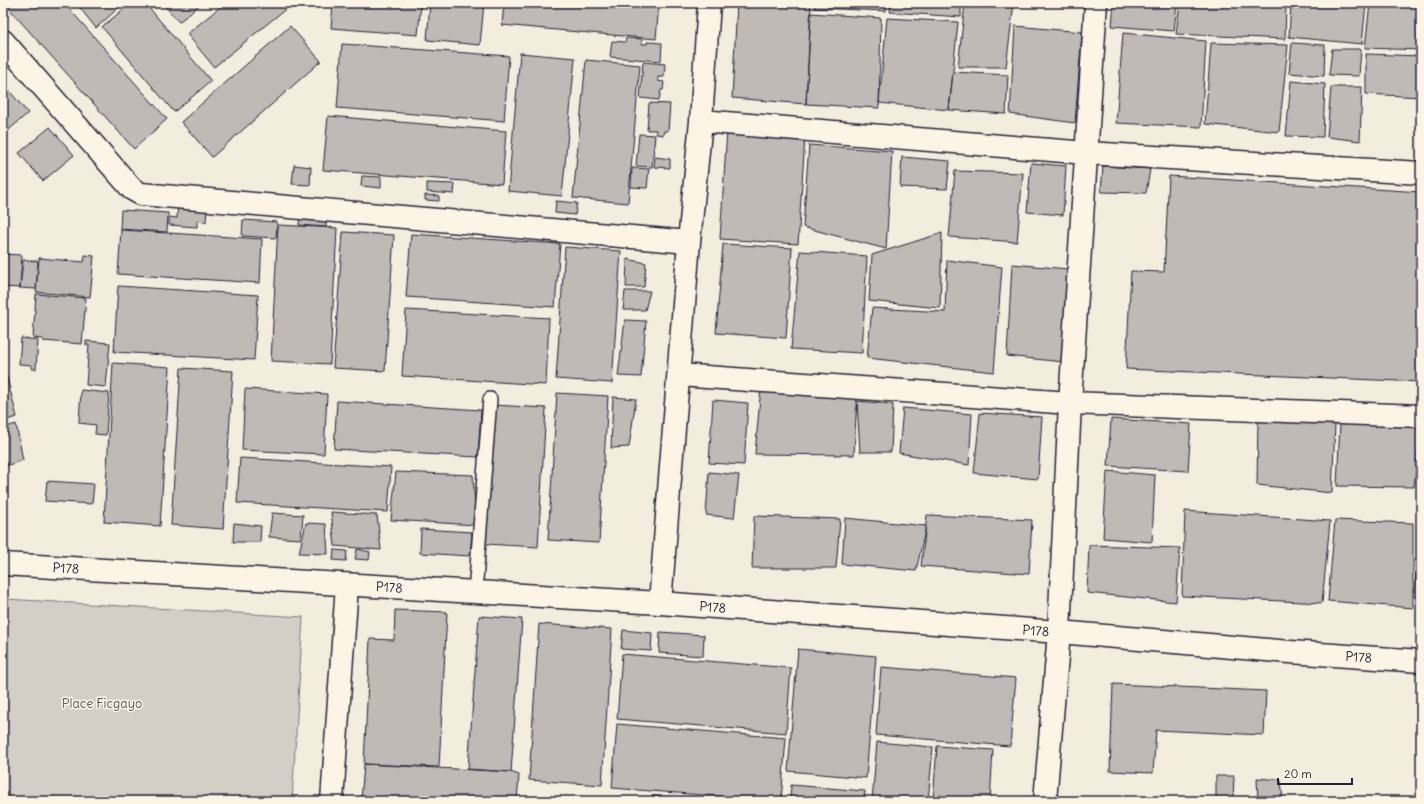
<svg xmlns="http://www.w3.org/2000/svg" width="1424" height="804" font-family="Delius,sans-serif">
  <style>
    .green { fill: #d4cfc6; stroke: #7b7880 }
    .building { fill: #bfbab6; stroke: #22223b }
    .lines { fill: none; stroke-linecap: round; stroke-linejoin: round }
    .lane-casing { stroke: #22223b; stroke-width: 16 }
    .street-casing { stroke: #22223b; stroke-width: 25 }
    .secondary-casing { stroke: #22223b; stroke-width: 25 }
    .lane { stroke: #fcf5e5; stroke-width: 13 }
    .street { stroke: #fcf5e5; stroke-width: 22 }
    .secondary { stroke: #fcf5e5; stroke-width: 22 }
    .labels { text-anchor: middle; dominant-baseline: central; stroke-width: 3; stroke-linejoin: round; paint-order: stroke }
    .street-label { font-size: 13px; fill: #22223b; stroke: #fcf5e5 }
    .park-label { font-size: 13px; fill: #575665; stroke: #fcf5e5 }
  </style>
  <rect width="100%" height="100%" fill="#f3edde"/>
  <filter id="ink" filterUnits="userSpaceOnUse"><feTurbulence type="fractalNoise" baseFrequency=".025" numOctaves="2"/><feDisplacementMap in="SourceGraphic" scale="8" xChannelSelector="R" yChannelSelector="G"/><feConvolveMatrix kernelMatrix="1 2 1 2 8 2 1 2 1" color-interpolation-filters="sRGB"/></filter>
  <g filter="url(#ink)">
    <path class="green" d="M6 599 303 617 292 801H3V644Z"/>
    <path class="building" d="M4 3H64L167 119 134 149Z
      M76 3H124L96 28Z
      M131 3H145L211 81 174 112 102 27Z
      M162 3H202L179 22Z
      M225 3H293L214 67 187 34Z
      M333 3H421L418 35 331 28Z
      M430 3H484L480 45 427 40Z
      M504 3H659L656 39 502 25Z
      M737 3H811L806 104 732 98Z
      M815 3H886V11L814 8Z
      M891 3H961V17L890 12Z
      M965 3H1014L1006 67H958Z
      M1114 3H1177L1174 31 1112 26Z
      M1180 3H1286L1285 39 1176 34Z
      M1291 3H1366L1362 44 1289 37Z
      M1370 3H1421V50L1365 48Z
      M811 13 881 18 879 108 806 104Z
      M887 18 958 22 949 110 879 103Z
      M290 26 321 61 212 157 181 122Z
      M1015 26 1082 32 1075 123 1010 114Z
      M1123 33 1206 41 1201 127 1116 123Z
      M626 38 642 39V44H647V42L662 43 661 61 610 57 612 41 625 42Z
      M1211 43 1288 45 1279 132 1205 124Z
      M1292 43 1325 45 1324 76 1289 73Z
      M342 44 509 56 504 121 337 108Z
      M1332 49H1361L1359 76 1329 75Z
      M520 53 575 58 562 196 508 191Z
      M1366 54 1421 56V97L1366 94Z
      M586 60 640 65 628 203 573 198Z
      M643 62 665 64 664 77H658V81L664 82 663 90H661L659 100 640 98Z
      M953 72 1008 75 1006 114 949 110Z
      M1291 81 1325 84 1323 137 1286 136Z
      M6 87 28 113 3 135V90Z
      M1331 87H1362L1360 141 1327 137Z
      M649 103 670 104 668 131H664L663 135 656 134V130H647Z
      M328 116 506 131 502 184 323 170Z
      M50 127 74 155 43 181 19 153Z
      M727 130 805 137 798 244 720 239Z
      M639 134 655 135 652 167 636 166Z
      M809 145 892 151 886 249 803 227Z
      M655 157 670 159V168L654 167Z
      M902 157 950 161 947 189 900 187Z
      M1031 163 1066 166 1063 215 1027 212Z
      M294 165 311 167 310 185 292 184Z
      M1103 166 1150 169 1146 193 1101 192Z
      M632 168 649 169 647 188 631 187Z
      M955 171 1023 173 1017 242 949 237Z
      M362 176 381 177V188L361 186Z
      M1169 176 1421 192V382L1126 369 1131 271 1164 272Z
      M427 183 455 184 454 194 427 192Z
      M425 195 439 196V201L425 200Z
      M556 201 577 203 575 215 555 213Z
      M178 205 207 207 206 222 197 221V227L169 225V217L177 218Z
      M121 210 168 213 167 232 120 229Z
      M300 213 327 216 326 227 299 225Z
      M243 220 277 222 276 238 242 236Z
      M278 225 337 228 330 364 271 361Z
      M121 230 262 239 260 283 118 274Z
      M343 232 394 235 385 371 333 368Z
      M942 233 940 308 869 301 872 255Z
      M411 234 560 244 555 307 406 297Z
      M723 244 792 248 786 338 716 333Z
      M565 247 621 251 612 383 556 379Z
      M800 251 867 256 862 353 791 349Z
      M3 254 22 255 20 288 3 287Z
      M85 255 94 256 90 297 36 292 39 258 84 262Z
      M627 259 646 263 644 287H626Z
      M23 260 38 261 36 289 20 288Z
      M947 260 1002 267 994 372 867 358 872 308 945 312Z
      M1012 264 1068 269 1063 362 1007 356Z
      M118 286 258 295 254 360 114 352Z
      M625 291H650L645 310H623Z
      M36 294 86 298 82 344 43 341V339L33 338Z
      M406 310 549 318 546 385 402 376Z
      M625 320 646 321 641 377 618 376Z
      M21 338 38 340 36 369H32V365L19 364Z
      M86 341 110 343 106 387 86 385 89 345H86Z
      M113 363 170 367 160 526 104 522Z
      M181 368 233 371 223 529 171 525Z
      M3 370H5L17 417 3 421Z
      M761 387 857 395 854 455 755 454Z
      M245 389 327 394 324 454 242 450Z
      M81 390 109 393 106 435 95 434 96 425 79 423Z
      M557 393 608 396 599 543 548 540Z
      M613 397 636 399 629 447 611 448Z
      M713 400 748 403 744 465 709 463Z
      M337 401 481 410 478 457 334 449Z
      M857 401 893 404 891 452H860Z
      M493 405 546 408 538 547 485 544Z
      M903 408 972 414 969 465 899 453Z
      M980 413 1042 417 1038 479 974 473Z
      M1111 419 1191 424 1188 471 1108 466Z
      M1258 419 1335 424 1332 493 1257 485Z
      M1340 423 1421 428 1414 487 1337 486Z
      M16 424 23 460 3 467V428Z
      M240 458 391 467 388 512 237 503Z
      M1107 471 1155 475 1152 542 1103 538Z
      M396 472 473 475 476 525 391 520Z
      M709 472 739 475 734 518 706 515Z
      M47 481 94 484 92 504 45 501Z
      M1185 511 1330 521 1322 603 1182 596Z
      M331 512 377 515 381 550 335 546Z
      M272 513 303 515 301 539 269 537Z
      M927 515 1032 520 1029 574 921 566Z
      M1421 515V598L1414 597Z
      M754 516 840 519 836 568H752Z
      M845 518 926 526 916 571 842 564Z
      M1335 520 1413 523V608L1328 601Z
      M234 523 261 526 260 542H233Z
      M306 523 326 524 328 554 299 553Z
      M421 529 472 532 470 556 420 553Z
      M1089 545 1180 548 1176 602 1087 593Z
      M357 549 370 552 369 560 355 559Z
      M334 550 347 551 346 561 333 560Z
      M395 610 447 612 439 767 364 764 370 639 394 640Z
      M479 616 522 619 511 772 468 769Z
      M539 624 612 629 602 785 529 780Z
      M623 630 652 633 651 651 621 649Z
      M660 632 704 635 703 656 659 653Z
      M798 649 876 656 866 778 788 771Z
      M622 654 791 668 786 733 617 719Z
      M881 667 1016 678 1010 746 876 735Z
      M1113 684 1266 691 1264 735 1156 730 1153 773 1110 771Z
      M617 724 786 738 781 801 612 788Z
      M877 742 933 747 928 801H872Z
      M937 746 993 750 990 801H933Z
      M364 764 511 772 519 775 517 801H361Z
      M1216 776H1234L1233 801H1216Z
      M1257 778 1281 780 1283 801H1258Z
      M791 785 865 791 864 801H790Z
      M652 796 717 801H651Z"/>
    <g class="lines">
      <g class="lane-casing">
        <path id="lane" d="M475 593 490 399"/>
      </g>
      <g class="street-casing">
        <path id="street" d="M3 41 132 189 141 194 689 242
          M701 121 1087 153 1421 173
          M679 375 1070 403 1421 416
          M660 603 689 242 701 121 709 3
          M332 801 347 585
          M1045 801 1059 632 1070 403 1096 3"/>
      </g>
      <g class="secondary-casing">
        <g id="secondary">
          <path id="s1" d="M3 564 660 603 1059 632 1290 652 1421 661"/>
        </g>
      </g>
      <use href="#lane" class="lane"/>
      <use href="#street" class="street"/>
      <use href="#secondary" class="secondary"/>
    </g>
  </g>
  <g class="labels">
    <g class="street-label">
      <text stroke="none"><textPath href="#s1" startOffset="63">P178</textPath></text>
      <text stroke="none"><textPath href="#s1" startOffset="387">P178</textPath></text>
      <text stroke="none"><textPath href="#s1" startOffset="711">P178</textPath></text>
      <text stroke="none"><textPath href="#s1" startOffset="1035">P178</textPath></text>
      <text stroke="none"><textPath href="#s1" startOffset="1359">P178</textPath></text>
    </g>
    <g class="park-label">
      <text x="102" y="703">Place Ficgayo</text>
    </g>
  </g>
  <rect width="1424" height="804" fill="none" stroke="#fcf5e5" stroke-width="16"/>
  <rect x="8" y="8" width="1408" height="788" fill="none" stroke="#22223b" stroke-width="1.5" filter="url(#ink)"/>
  <path d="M1278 778v6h74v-6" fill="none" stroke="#22223b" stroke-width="2"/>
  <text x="1284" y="778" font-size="12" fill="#22223b" stroke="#fcf5e5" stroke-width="3" paint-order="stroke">20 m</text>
</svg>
